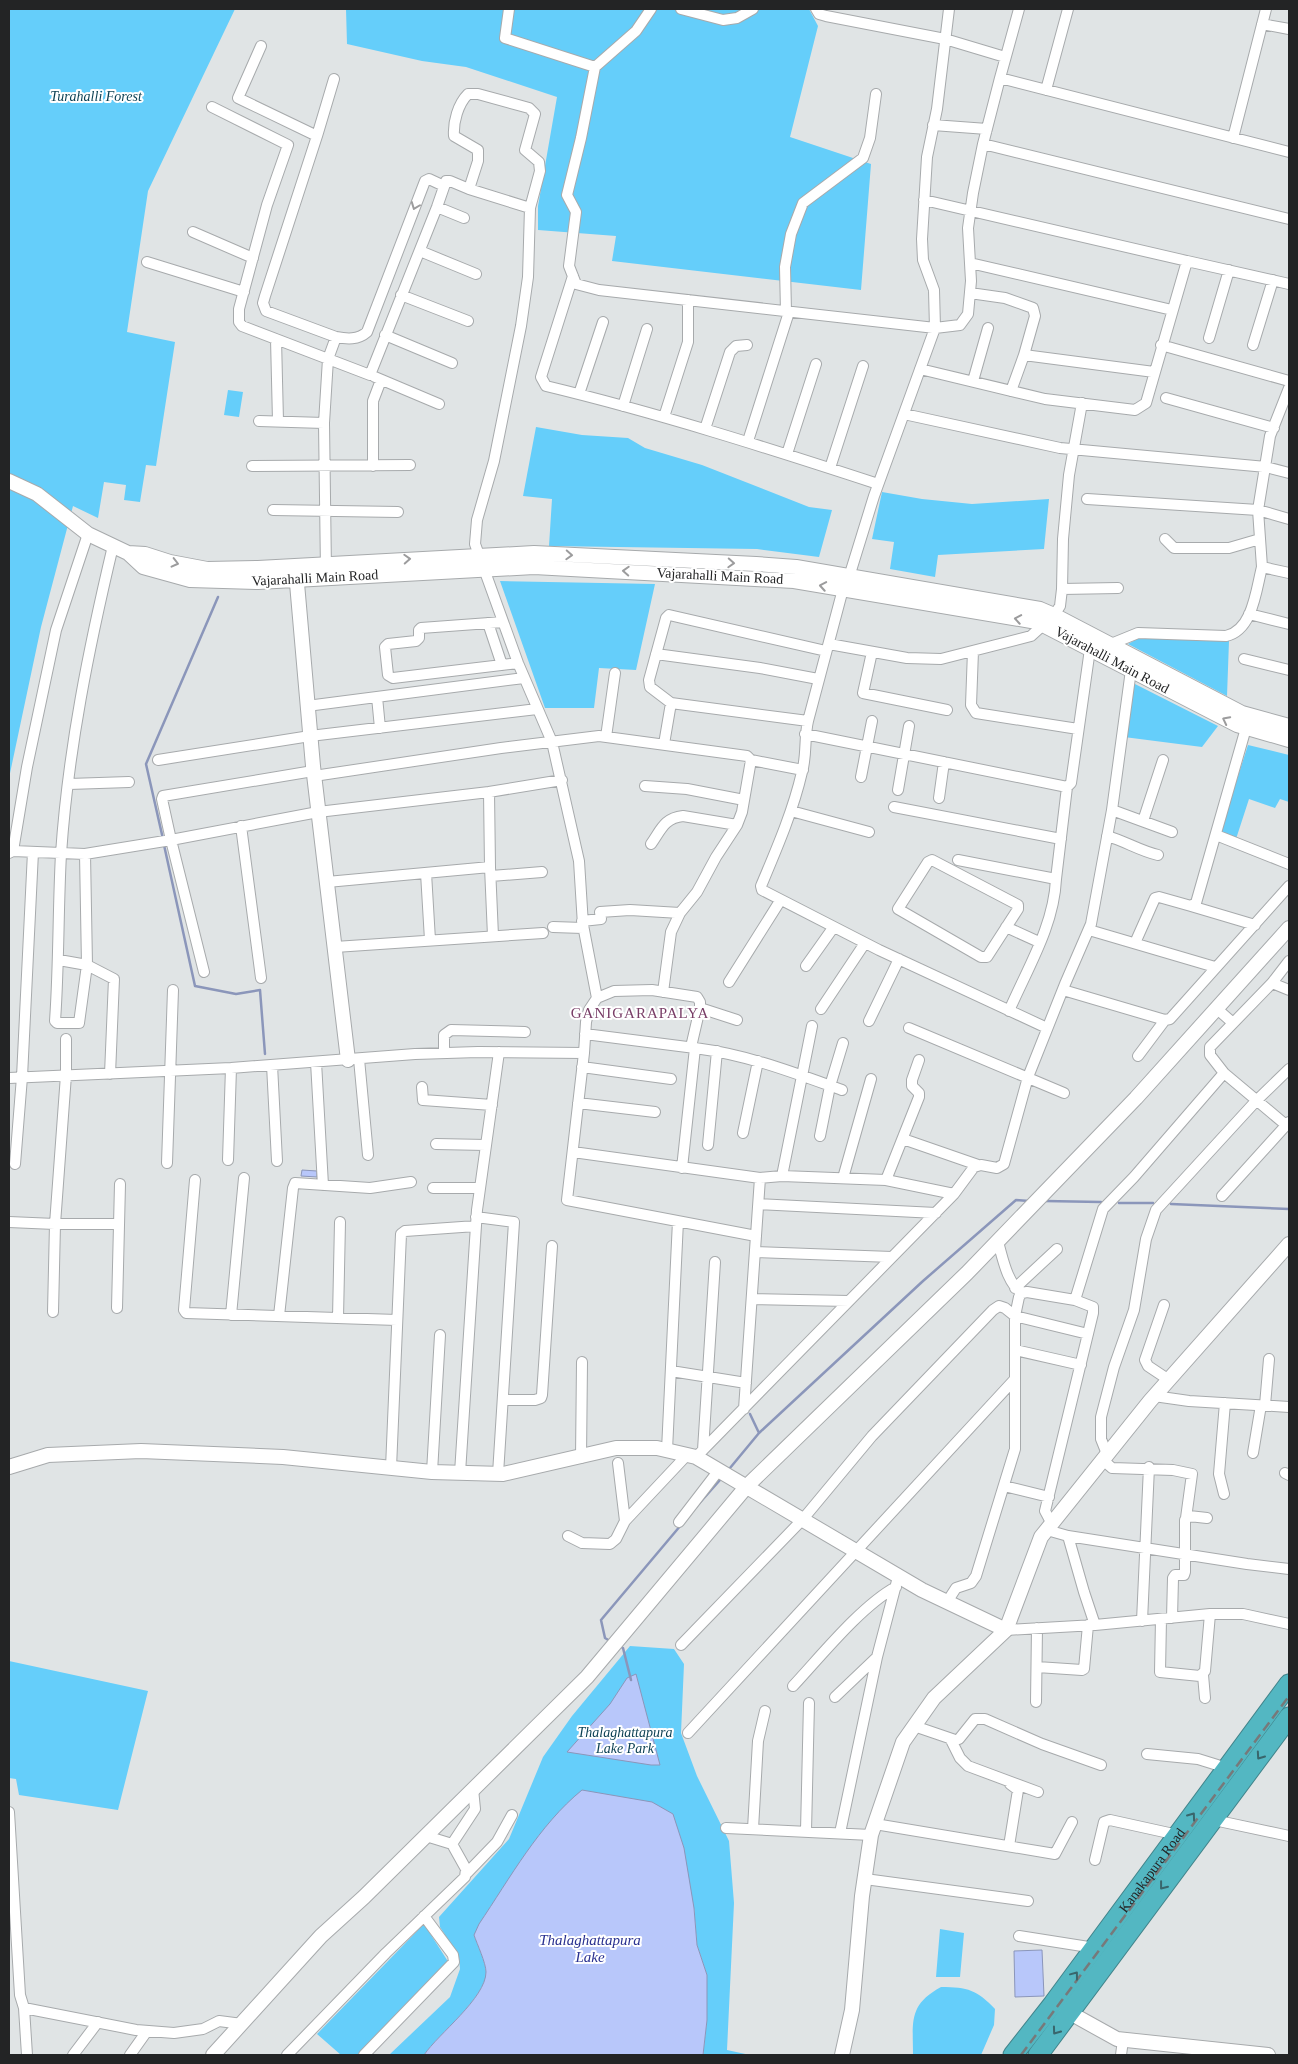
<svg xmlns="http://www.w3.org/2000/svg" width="1298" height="2064" font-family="'Times New Roman',serif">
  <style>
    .green { fill: #65cefa }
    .water { fill: #b8c7fa; stroke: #8b96ba }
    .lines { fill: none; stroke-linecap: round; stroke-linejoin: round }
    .stream { stroke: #8b96ba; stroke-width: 2.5 }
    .street-casing { stroke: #a7aaac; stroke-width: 12 }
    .secondary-casing { stroke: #a7aaac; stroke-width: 16 }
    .highway-casing { stroke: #42848b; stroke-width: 21 }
    .street { stroke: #fff; stroke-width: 10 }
    .secondary { stroke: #fff; stroke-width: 14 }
    .highway { stroke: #53b7c2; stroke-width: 19 }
    .rail { stroke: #77797a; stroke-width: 2.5; stroke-dasharray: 10 5; stroke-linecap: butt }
    .oneway { stroke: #9c9c9d }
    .oneway2 { stroke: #39666c }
    .labels { text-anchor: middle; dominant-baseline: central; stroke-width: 4; stroke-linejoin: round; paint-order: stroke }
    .park-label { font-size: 14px; font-style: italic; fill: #0a3f52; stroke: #fff }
    .street-label { font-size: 14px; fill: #232425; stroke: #fff }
    .neighbourhood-label { font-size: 15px; letter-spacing: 1px; fill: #783c66; stroke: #fff }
    .water-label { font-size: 15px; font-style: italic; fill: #293190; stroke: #fff }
  </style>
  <rect width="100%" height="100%" fill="#e0e4e5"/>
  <path class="green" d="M9 9H235L148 191 127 332 175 342 156 466 146 465 140 502 124 500 126 485 104 482 98 518 73 506 41 627 9 778Z
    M346 9H809L818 26 790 137 871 164 861 290 612 261 616 236 538 230V206L557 97 466 67 422 61 347 44Z
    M228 390 243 392 239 417 224 415Z
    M536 427 582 435 628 438 645 448 702 465 809 507 832 510 819 557 757 549 549 546 552 499 523 496Z
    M882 492 922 499 972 504 1049 499 1044 549 938 555 935 577 890 569 894 542 872 539Z
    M500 581 655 584 636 670 599 668 594 708H545Z
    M1143 636 1229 641 1227 696 1128 644Z
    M1133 683 1218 726 1202 747 1124 737Z
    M1248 745 1289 755V802L1280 799 1275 808 1249 799 1236 839 1220 832Z
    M630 1646 674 1649 684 1664 681 1733 697 1776 729 1841 734 1903 727 2050 750 2055H703L707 2020V1975L697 1945 694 1908 474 1935C477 1944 486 1963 486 1972 486 1998 438 2034 424 2055H389L450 1997 460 1969 459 1957 440 1927 439 1917 509 1839 543 1757 572 1716Z
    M9 1661 148 1691 118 1810 19 1795 16 1779 9 1778Z
    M424 1924 449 1963 357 2055H341L317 2034Z
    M940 1929 964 1933 960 1977H936Z
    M941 1987C968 1987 977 1990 995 2009L994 2025 981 2055H913C913 2022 908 2005 941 1987Z"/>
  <path class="water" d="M302 1170 317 1171V1177L301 1176Z
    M636 1674 660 1765H651L567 1752 610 1704 627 1678Z
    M582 1790 652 1802 673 1814 684 1848 694 1908 697 1945 707 1975V2020L703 2055H424C438 2034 486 1998 486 1972 486 1963 477 1944 474 1935L479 1924C510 1878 539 1825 582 1790Z
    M1042 1950 1044 1996 1015 1997 1014 1951Z"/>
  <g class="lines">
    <path class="stream" d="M163 839 146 764 218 597
      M164 845 195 986 236 994 260 990 265 1054
      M1045 1201 1101 1202
      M1119 1203H1153
      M1171 1204 1289 1209
      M750 1414 759 1433
      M730 1468 759 1433 923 1281 1016 1200 1029 1201
      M696 1507 720 1480
      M610 1641 605 1638 601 1620 681 1525
      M619 1646 623 1648 631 1680"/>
    <g class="street-casing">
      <path id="street" d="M509 9 505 38 595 67 581 138 567 195 576 212 569 266 576 284 599 290 935 328 874 496 849 577 843 589 808 721C804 738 807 755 802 772 793 811 777 848 761 886L762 890 879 950 1047 1028
        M681 9 723 20 737 18 753 9
        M816 9 819 14 826 16 945 39 1005 57
        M949 9 937 109 927 157 922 239 923 260 934 290 935 328 960 325 968 314 971 281 968 228 973 193 983 144 1000 78 1289 152
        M1262 24 1289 29
        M261 46 238 98 317 136 265 296 263 303 266 311 336 337C347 339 358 340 367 332L425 181 429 179 444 186
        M595 67 636 31 651 9
        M1000 78 1019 9
        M1046 90 1068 9
        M212 107 288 145 267 205 239 309V322L242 326 370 375 437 207 446 181H450L469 189 530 208 528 277 521 326 494 461 477 520 475 544 518 663 552 742 579 861 583 925 597 998 589 1010 586 1022 584 1053 567 1200 756 1236
        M933 125 987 129
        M317 136 334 79
        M1233 138 1266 9
        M983 144 1289 219
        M469 189 478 161V150L454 136C453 122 458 104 468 94H478L529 108 535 114 525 150 539 162 540 171 530 208
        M924 200 1187 261
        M437 207 464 218
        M193 232 253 258
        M420 251 476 274
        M147 262 244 292
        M970 263 1172 310
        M573 276 541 377 546 386C658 413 768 448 878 484
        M970 293 1005 298 1033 308 1035 316 1024 355
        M401 295 468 321
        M786 312 785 267 791 234 803 203 863 158 870 138 876 94
        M385 335 452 363
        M1209 338 1229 270
        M276 339 278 421
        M1161 345 1289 381
        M1253 345 1273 280
        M920 369 1045 399 1135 410 1146 403 1187 261 1289 284
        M375 377 439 404
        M973 381 988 328
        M1289 388 1270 436 1258 510 1262 567 1289 573
        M1011 391 1024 355 1154 372
        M579 394 603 322
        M1166 398 1274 428
        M623 406 647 329
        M904 414 1060 448 1266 467 1289 473
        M664 417 688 342V300
        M259 421 324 423
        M705 429 730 352 736 346 747 345
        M748 441 789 312
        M787 454 816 364
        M252 466 410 465
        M373 466V401L381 380
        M830 468 863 366
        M1087 499 1258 510 1289 519
        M273 510 398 512
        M1165 539 1174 548H1229L1260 539
        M326 571 324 423 328 359 336 337
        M1062 589 1118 588
        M1249 614 1289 624
        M503 622 421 628 419 630V638L416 641 388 644 385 647 388 675 393 678 518 663
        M488 623 502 665
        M829 644 907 658 941 659 1031 636 1054 615 1060 606 1062 589 1063 539 1069 475 1082 403
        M1111 644 1138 633 1226 636C1253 630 1256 590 1262 567
        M973 651 971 705 976 713 1078 729
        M872 652 863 693 947 710
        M656 654 760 668 818 679
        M1244 659 1289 670
        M377 697 380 728
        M671 703 808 721
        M307 706 524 678
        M805 734 1067 787 1071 783 1090 649
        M606 737 615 673
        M664 744 671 703 650 687 649 680 666 618 669 615 826 651
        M158 760 310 736 537 709
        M751 760 803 770
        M313 771 163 796 162 799 171 840 318 812 489 792 490 867 327 882
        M314 776 501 748 599 736 747 756 751 760 742 812 737 825 716 857 697 892 680 913 671 932 663 992
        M861 777 872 721
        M69 784 129 782
        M645 786 687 789 744 800
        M898 790 909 726
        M489 792 562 780
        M939 798 944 762
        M894 807 1061 839
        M1112 810 1172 832
        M791 811 869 832
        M1143 821 1163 760
        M241 826 261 978
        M1216 835 1289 864
        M1107 836C1125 841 1140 851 1158 855
        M651 844C661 830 664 818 683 816L737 825
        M13 851 85 854 87 965 114 979 110 1074
        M9 853 13 851 27 767 56 630 88 534
        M85 854 171 840 204 972
        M932 860 1018 905V909L987 957H981L898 909 928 862Z
        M958 860 1056 879 1067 787
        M490 867 493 936
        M426 873 430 940
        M491 876 542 872
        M1191 906 1255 925
        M582 921 601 919 600 912 630 910 680 913
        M553 927 583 928
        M1006 927 1039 942
        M1089 930 1215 967
        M1135 943 1155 898 1159 897 1191 906 1196 903 1246 728
        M335 947 543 933
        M59 960 87 965 79 1023H57L55 1021C59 965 58 909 61 854 68 750 89 647 113 546
        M806 966 833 928
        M729 982 780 901
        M1272 983 1289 990
        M1063 990 1165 1020 1170 1019 1289 886
        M597 998 614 991 652 990 697 997 700 1002V1008L691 1047
        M700 1008 737 1020
        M1216 1008 1233 1023
        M821 1009 865 943
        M1009 1011C1027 969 1054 926 1056 879
        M869 1021 899 959
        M909 1028 1064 1093
        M585 1034 695 1048 682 1168
        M695 1048C748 1055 792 1072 842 1090
        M444 1053V1035L451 1030 525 1032
        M1138 1056 1165 1020
        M359 1059 368 1155
        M316 1062 323 1185
        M272 1065 277 1161
        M582 1067 671 1079
        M1224 1073 1210 1055V1047L1272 983 1289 961
        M9 1078 231 1068 415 1054 478 1052 584 1053
        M422 1087 423 1100 492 1105
        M578 1103 655 1112
        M743 1133 758 1061
        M820 1136 830 1086 843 1043
        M903 1139 978 1165
        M436 1144 486 1145
        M708 1145 717 1051
        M573 1152 760 1178 782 1176 886 1180 954 1194
        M228 1160 231 1068
        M167 1163 173 990
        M15 1164 22 1077 33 852
        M782 1176 812 1026
        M843 1178 871 1079
        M195 1180 184 1310 186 1313 397 1320
        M886 1180 919 1097V1093L912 1086V1080L919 1060
        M433 1188H480
        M1222 1196 1289 1122
        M759 1204 936 1213
        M476 1217 514 1222 498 1474
        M9 1222 55 1224 66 1075V1039
        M998 1242C1003 1259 1007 1283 1022 1293L1027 1292 1075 1300 1093 1307V1313L1045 1511 1052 1524
        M755 1252 892 1257
        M1015 1288 1057 1249
        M752 1299 849 1301
        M1075 1300 1103 1209 1134 1177 1224 1073 1286 1125
        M1164 1305 1145 1360 1148 1366 1169 1380
        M117 1308 120 1184
        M53 1312 55 1224H119
        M231 1315 244 1178
        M279 1316 293 1188 295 1183 370 1188 411 1182
        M338 1318 340 1222
        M1015 1350 1081 1365
        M671 1371 746 1383
        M1154 1396 1189 1401 1289 1407
        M503 1400H535L541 1398 542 1395 552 1246
        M1265 1405 1269 1359
        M744 1409 760 1178
        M667 1450 678 1221
        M703 1450 715 1262
        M1253 1453 1261 1405
        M1107 1454 1101 1439V1417L1114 1367 1134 1310 1146 1239 1156 1210 1256 1101 1289 1069
        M696 1457 954 1194 974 1167 981 1165 997 1168 1004 1164 1028 1077 1065 984 1091 924 1112 810 1131 670
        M581 1458 582 1362
        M1103 1460 1112 1468 1173 1470 1192 1474 1186 1518
        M618 1463 625 1521
        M391 1468 401 1234 405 1231 476 1226
        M432 1472 440 1335
        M460 1473 477 1210 499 1052
        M1285 1473 1289 1475
        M1004 1486 1049 1497
        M1224 1494 1219 1474 1225 1403
        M679 1522 719 1470
        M1047 1530 1068 1536 1247 1564 1289 1569
        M568 1536 582 1543 610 1544 616 1539 625 1521 687 1455
        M1068 1536 1084 1592 1095 1625 1210 1614H1243L1289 1624
        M947 1602 956 1588 971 1583 976 1576 1015 1449V1316L1019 1297 1022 1293
        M1172 1618 1173 1578 1175 1575H1184L1185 1572V1520L1189 1516 1207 1518
        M1161 1619 1160 1672 1200 1676 1205 1671 1210 1614
        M1142 1621 1149 1467
        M1006 1630 1095 1625
        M681 1645 803 1519 872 1436 993 1310 999 1306 1005 1308 1015 1316 1088 1334
        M1037 1667 1082 1670 1084 1669 1088 1625
        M1203 1675 1205 1698
        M793 1686C821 1656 861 1606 896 1587
        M835 1697 877 1657
        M1036 1702 1037 1628
        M914 1726 955 1740 959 1739 975 1719H985L1042 1744 1101 1765
        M688 1733 1015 1379
        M951 1740 960 1758 968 1766 1038 1792
        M1147 1754 1198 1759 1227 1768
        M9 1812 20 1995 24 2008 136 2030 174 2033 203 2029 219 2021 242 2024
        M1214 1820 1289 1836
        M875 1824 1055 1854 1072 1822
        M726 1828 871 1835
        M753 1829 758 1741 765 1711
        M806 1831 809 1703
        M840 1833 877 1657 898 1577
        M426 1836 452 1844
        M1009 1846 1018 1790 1010 1784
        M1095 1860 1104 1822 1110 1820 1178 1835
        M467 1873 497 1842 512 1815
        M865 1879 1028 1901
        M1019 1936 1095 1948
        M24 2008 27 2055
        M73 2055 98 2022
        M130 2055 147 2031
        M287 2055 386 1953 465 1877 466 1869 452 1844 475 1809 473 1789
        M364 2055 454 1962 453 1955 424 1916
        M1121 2055 1123 2040"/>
    </g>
    <g class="secondary-casing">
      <path id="secondary" d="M9 481 37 494 88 534 128 553 143 567 190 580 258 582 534 567 794 581 1037 622 1237 725 1289 740
        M128 553 145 554 170 562 207 569 258 568 534 553 756 564 796 567 1040 609 1054 615 1242 713 1289 726
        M296 572 313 766 348 1060
        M9 1467 48 1455 141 1451 283 1457 432 1472 503 1474 616 1448H657L696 1457 922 1590 1006 1630 1041 1537 1150 1401 1289 1244
        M1063 2009 1117 2039 1268 2055
        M213 2055 321 1936 364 1897 587 1677 747 1486 967 1273 1136 1098 1289 928
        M842 2055 852 2010 862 1896 871 1835 903 1742 934 1698 1006 1630"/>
    </g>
    <g class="highway-casing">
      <g id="highway">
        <path id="s1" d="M1013 2055 1053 2004 1289 1684"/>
        <path d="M1038 2055 1289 1717"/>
      </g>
    </g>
    <use href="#street" class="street"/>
    <use href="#secondary" class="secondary"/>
    <use href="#highway" class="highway"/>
    <path class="rail" d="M1021 2055 1289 1696"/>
  </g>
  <defs><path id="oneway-chevron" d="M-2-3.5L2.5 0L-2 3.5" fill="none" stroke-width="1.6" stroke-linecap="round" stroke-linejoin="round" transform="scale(1.25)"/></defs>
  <g class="oneway">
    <use href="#oneway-chevron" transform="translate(415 206) rotate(111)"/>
    <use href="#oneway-chevron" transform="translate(569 555) rotate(3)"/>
    <use href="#oneway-chevron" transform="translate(407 559) rotate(-3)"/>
    <use href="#oneway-chevron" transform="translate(175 563) rotate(14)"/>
    <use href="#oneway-chevron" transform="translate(731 563) rotate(3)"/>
    <use href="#oneway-chevron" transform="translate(626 571) rotate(-177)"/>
    <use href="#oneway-chevron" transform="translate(823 586) rotate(-170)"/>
    <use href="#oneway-chevron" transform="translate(1018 619) rotate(-170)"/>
    <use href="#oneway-chevron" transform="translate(1226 720) rotate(-153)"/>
  </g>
  <g class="oneway2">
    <use href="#oneway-chevron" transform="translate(1260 1756) rotate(125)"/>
    <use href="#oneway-chevron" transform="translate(1192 1816) rotate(-54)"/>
    <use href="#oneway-chevron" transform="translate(1163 1886) rotate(128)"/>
    <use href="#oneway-chevron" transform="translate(1075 1975) rotate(-53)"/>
    <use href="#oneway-chevron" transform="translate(1056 2031) rotate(126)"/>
  </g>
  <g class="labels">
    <g class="park-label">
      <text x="96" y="96">Turahalli Forest</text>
      <text x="625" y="1732">Thalaghattapura<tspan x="625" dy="16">Lake Park</tspan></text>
    </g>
    <g class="street-label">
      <text transform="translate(720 576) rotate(3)">Vajarahalli Main Road</text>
      <text transform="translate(315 578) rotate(-3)">Vajarahalli Main Road</text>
      <text transform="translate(1112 660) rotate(28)">Vajarahalli Main Road</text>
      <text stroke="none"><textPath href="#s1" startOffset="231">Kanakapura Road</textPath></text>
    </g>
    <g class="neighbourhood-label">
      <text x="640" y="1013">GANIGARAPALYA</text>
    </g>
    <g class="water-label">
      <text x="590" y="1940">Thalaghattapura<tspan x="590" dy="17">Lake</tspan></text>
    </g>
  </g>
  <rect width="1298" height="2064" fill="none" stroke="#232425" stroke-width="20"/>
</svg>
